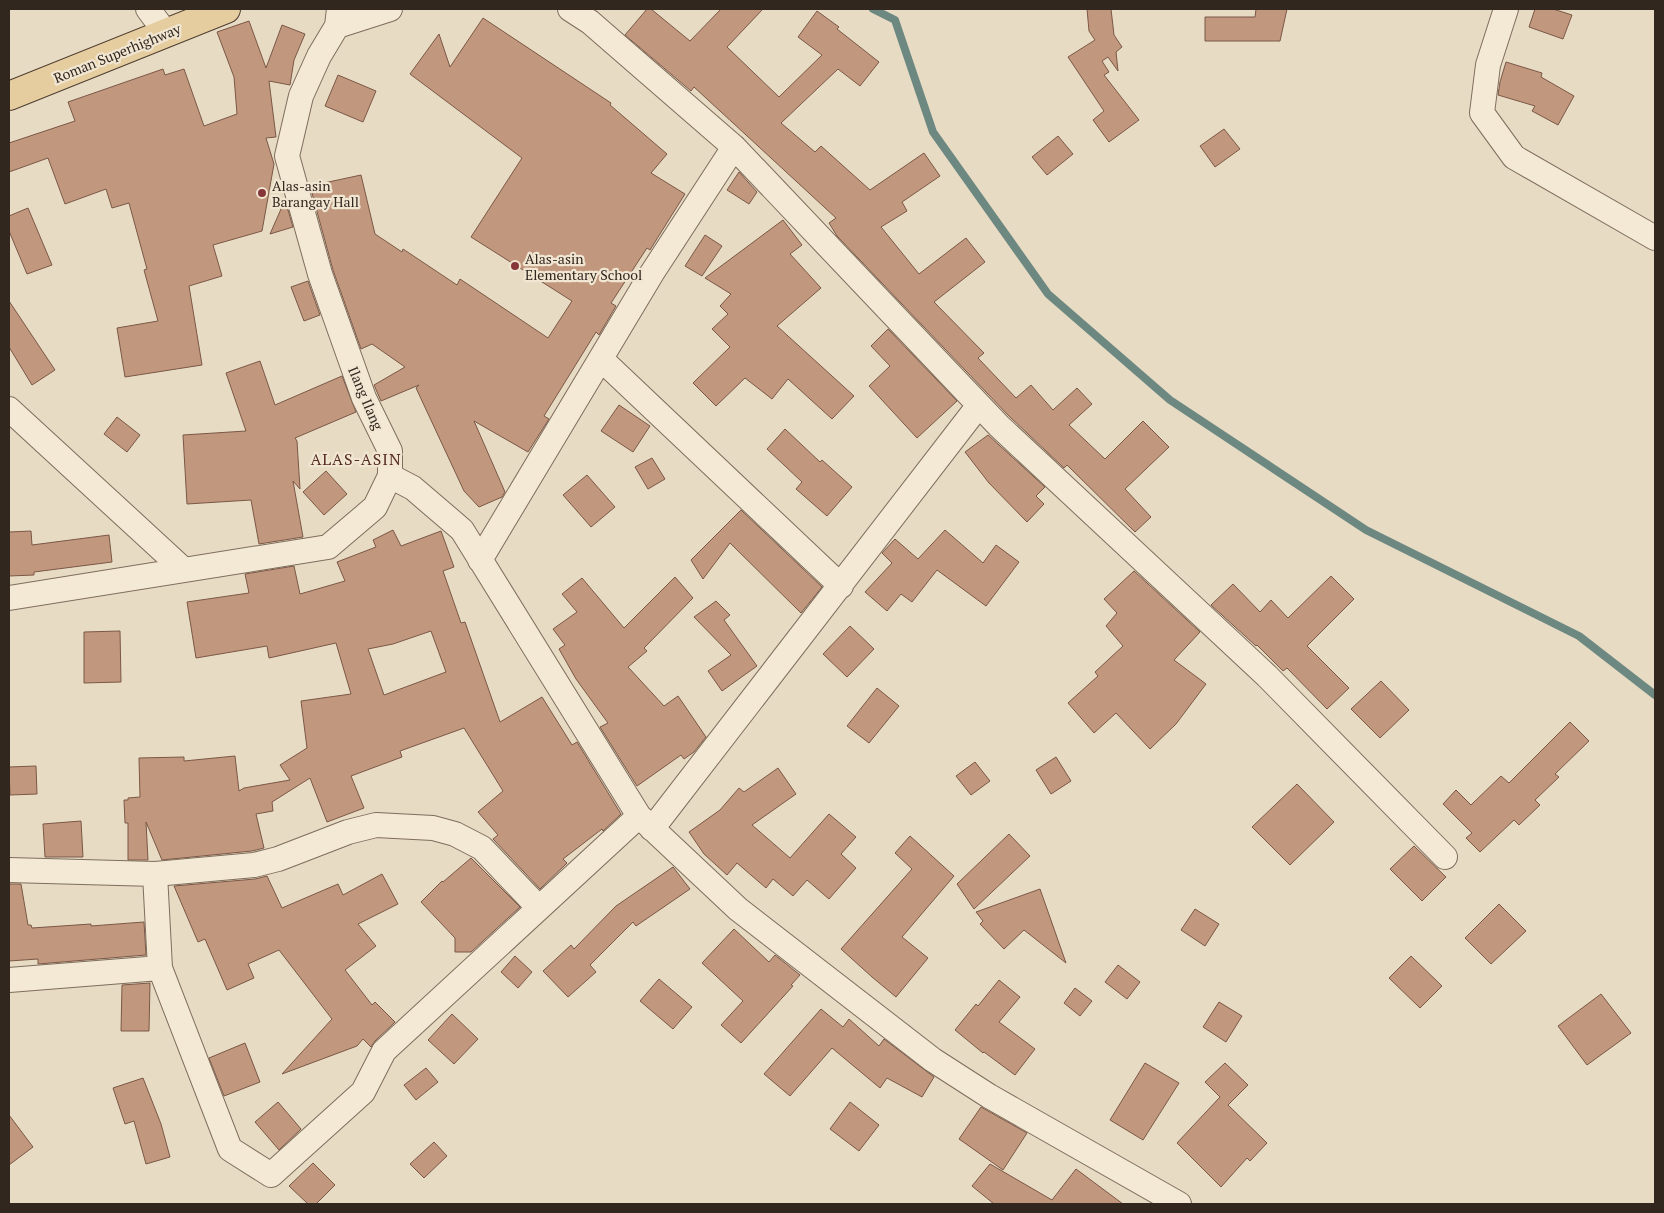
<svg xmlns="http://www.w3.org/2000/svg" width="1664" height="1213" font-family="'PT Serif',serif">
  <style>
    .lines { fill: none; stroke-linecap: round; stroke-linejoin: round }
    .stream { stroke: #6d8880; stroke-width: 8 }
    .building { fill: #c1977e; stroke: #7b5846; fill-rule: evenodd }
    .minor-casing { stroke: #7f6d5d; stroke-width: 26 }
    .primary-casing { stroke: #4e3d30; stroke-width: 30 }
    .minor { stroke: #f3e9d5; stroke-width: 24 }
    .primary { stroke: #e6cda0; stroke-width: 28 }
    .poi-dot { fill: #863539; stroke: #f0e6d2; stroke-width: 2 }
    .labels { text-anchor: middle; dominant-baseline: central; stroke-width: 4.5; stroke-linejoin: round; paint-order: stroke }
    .street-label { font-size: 14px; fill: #31271f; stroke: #f0e6d2 }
    .poi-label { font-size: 14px; fill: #31271f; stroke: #f0e6d2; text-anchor: start }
    .quarter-label { font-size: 16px; letter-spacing: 1px; fill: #582c24; stroke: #f0e6d2 }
  </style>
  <rect width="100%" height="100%" fill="#e7dbc4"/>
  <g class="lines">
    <path class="stream" d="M873 9 895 20 933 132 1048 294 1170 400 1366 530 1579 636 1655 695"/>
  </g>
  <path class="building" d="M647 9H651L690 41 721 9H763L727 47 779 97 822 55 798 37 817 11 839 27 837 29 879 62 860 86 838 69 781 123 815 152 821 146 870 190 924 153 940 176 902 202 907 211 881 227 919 274 966 238 985 262 934 302 984 353 978 358 1016 398 1031 385 1053 410 1077 388 1092 404 1069 425 1105 459 1143 421 1169 447 1125 489 1151 517 1135 532 1067 465 1064 468 1009 416 837 236 829 223 836 218 694 87 691 91 625 35Z
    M1087 9H1111L1114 35 1122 47 1116 52 1118 71 1108 57 1102 61 1109 72 1104 75 1139 120 1109 142 1093 120 1104 111 1068 57 1095 40 1089 31Z
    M1256 9H1287L1280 41H1205V17H1255Z
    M1535 9H1553L1572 15 1563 39 1529 27Z
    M483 18 611 103 610 105 667 154 651 173 685 194 650 250 647 248 611 303 616 306 599 335 596 332 544 416 549 419 528 452 474 421 505 492 502 497 479 507 464 491 416 388 419 385 381 401 374 385 405 367 372 344 361 349 333 270 310 186 361 175 375 234 402 252 403 249 457 285 460 279 548 338 572 301 471 237 522 158 410 74 439 34 450 67Z
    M249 21 266 68 282 25 305 34 294 60 290 85 269 81 276 137 266 138 274 164 262 231 213 245 222 276 189 286 202 365 125 377 117 328 158 321 144 270 147 269 129 203 112 208 106 189 65 204 48 158 9 172V143L75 121 68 102 163 69 165 75 184 69 204 126 237 114 234 77 217 32Z
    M1506 62 1542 73 1541 77 1574 96 1558 125 1532 111 1535 106 1498 95 1500 82Z
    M338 75 376 91 363 122 325 106Z
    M1224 129 1240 149 1215 167 1200 146Z
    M1058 136 1073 154 1047 175 1032 157Z
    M739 172 757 192 749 204 727 190Z
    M285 200 293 227 270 234Z
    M28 208 52 265 27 274 9 231V216Z
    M783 220 802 245 790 254 821 288 777 326 854 396 832 419 788 379 772 399 745 378 716 406 693 383 730 347 712 329 728 314 720 306 731 294 705 278Z
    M705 235 722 246 702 276 685 266Z
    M308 281 320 315 304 321 291 287Z
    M9 301 55 370 32 385 9 347Z
    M888 329 957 401 917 438 869 386 890 366 871 346Z
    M260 361 275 405 342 376 356 412 295 438 297 441 300 489 293 481 303 537 259 544 251 500 187 504 183 435 246 431 226 373Z
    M619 405 650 426 633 452 601 431Z
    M117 417 140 435 127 452 104 434Z
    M785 429 820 462 822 460 852 487 827 516 796 489 802 482 767 449Z
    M988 435 1045 487 1036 496 1044 504 1027 522 989 483 965 452Z
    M652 458 665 479 648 489 635 467Z
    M326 471 347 494 324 515 303 492Z
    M587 475 615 507 591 527 563 495Z
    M741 510 822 587 801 613 730 543 703 579 691 560Z
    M393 530 401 546 441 531 454 567 443 571 461 623 465 622 500 722 542 697 572 745 577 742 621 814 603 831 602 829 563 859 567 863 540 889 493 839 498 835 478 812 503 791 464 728 400 751 402 757 351 776 364 808 327 822 310 778 272 802 273 811 256 814 264 848 252 851 162 860 146 822 148 860H128V823H125L124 800H128V798L140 797 139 758 184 757V761L235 756 239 791 244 788 290 780 280 765 307 748 301 701 351 694 336 643 269 658 267 646 196 658 187 602 249 593 245 574 294 566 300 594 345 581 337 562 376 547 373 540ZM431 631 446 672 384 695 368 649 393 644Z
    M945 530 983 563 996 545 1019 562 986 606 937 570 912 602 901 594 887 611 865 592 892 563 882 553 895 539 918 559Z
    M31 531 32 545 109 535 112 562 34 572V575L9 576V532Z
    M1134 571 1200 632 1174 660 1206 684 1176 724 1150 749 1116 713 1094 733 1068 703 1098 676 1095 672 1123 646 1106 626 1117 613 1104 599Z
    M1331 576 1354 599 1307 646 1349 688 1327 709 1287 668 1283 671 1257 645 1256 646 1211 605 1233 584 1260 612 1271 600 1288 618Z
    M675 577 693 598 644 648 647 651 628 667 664 706 678 696 706 737 694 752 684 759 681 755 637 786 600 727 608 723 576 679 559 649 565 645 553 629 577 612 562 594 582 578 624 628Z
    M716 601 730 615 724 620 757 666 722 691 708 671 731 655 694 617Z
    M850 626 874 649 847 677 823 654Z
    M120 631 121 682 84 683V632Z
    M1381 681 1409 710 1380 738 1351 709Z
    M877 688 899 706 869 743 847 726Z
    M1570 722 1589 741 1555 774 1559 777 1535 800 1540 805 1519 825 1514 820 1480 852 1466 838 1472 833 1443 804 1456 790 1471 805 1501 776 1509 783Z
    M1056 757 1071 781 1051 794 1036 770Z
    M975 762 990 781 971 795 956 776Z
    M36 766 37 794 10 795 9 767Z
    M778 768 796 794 752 825 790 858 829 814 856 837 841 854 856 868 829 899 807 880 793 896 773 879 766 888 737 863 727 875 704 854 689 832 720 810 739 788 744 792Z
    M1297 784 1334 822 1290 865 1252 827Z
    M81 821 83 857H45L43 824Z
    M1009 834 1030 856 974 909 957 884Z
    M910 836 954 876 902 937 928 958 896 997 872 977 841 949 912 869 895 853Z
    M1414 846 1446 877 1422 901 1390 869Z
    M471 858 520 907 471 952H455V938L421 902 442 881 443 882Z
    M673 867 690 889 636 926 633 922 590 965 596 972 568 997 543 971 571 945 574 949 616 906Z
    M382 874 398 904 358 924 376 946 345 970 372 1005 375 1002 395 1022 375 1041 371 1047 363 1039 357 1046 282 1074 332 1019 279 950 248 964 254 978 227 990 205 939 198 942 174 886 255 879 267 876 282 908 338 884 343 895Z
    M9 884H21L28 925H31L32 928 91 924V926L144 922 146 955 38 964V959L9 961Z
    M1040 889 1066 963 1024 930 1004 949 980 924 983 921 976 912Z
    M1499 904 1526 931 1491 964 1465 938Z
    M1195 909 1219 924 1205 946 1181 930Z
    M734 929 769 962 775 955 800 975 791 985 793 986 741 1043 721 1025 743 1001 702 963Z
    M515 956 532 972 518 988 501 972Z
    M1411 956 1442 986 1420 1008 1389 978Z
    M1118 965 1140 982 1127 999 1105 982Z
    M659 979 692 1007 673 1029 640 1001Z
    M999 980 1020 997 999 1022 1035 1049 1015 1075 984 1052 983 1053 955 1030 976 1004 978 1006Z
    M150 983 149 1031H121L122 985Z
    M1075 988 1092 1001 1080 1016 1064 1003Z
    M1601 994 1631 1033 1587 1065 1558 1026Z
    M1219 1002 1242 1016 1226 1042 1203 1027Z
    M821 1009 843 1027 849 1019 879 1046 884 1039 934 1077 922 1097 887 1078 880 1088 832 1048 790 1096 764 1074Z
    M452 1014 478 1039 454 1064 428 1040Z
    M245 1043 260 1082 224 1096 209 1058Z
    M1145 1063 1179 1083 1143 1140 1110 1120Z
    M1225 1063 1248 1085 1228 1105 1267 1143 1250 1161 1247 1158 1221 1187 1177 1143 1220 1097 1205 1082Z
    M426 1068 438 1082 416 1100 404 1085Z
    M143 1078 161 1124 170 1157 146 1164 134 1121 125 1124 113 1088Z
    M278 1102 301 1129 279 1150 255 1122Z
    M850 1102 879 1125 859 1151 830 1129Z
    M981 1107 1027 1133 1003 1170 959 1139Z
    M9 1115 33 1147 9 1165Z
    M434 1142 447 1156 424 1178 410 1164Z
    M313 1163 335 1185 316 1204H308L289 1186Z
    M990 1164 1052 1200 1076 1169 1123 1204H994L972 1186Z"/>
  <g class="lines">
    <g class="minor-casing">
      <path id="minor" d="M148 9 166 33
        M570 9 590 22 734 147 999 426 1267 676 1445 857
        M1506 9 1488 65 1482 113 1514 157 1655 238
        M337 26 390 9
        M601 359 841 586
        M9 409 184 570
        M390 476 413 488 462 530 639 816 738 909 933 1060 989 1096 1179 1204
        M480 560 652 273 734 147
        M9 598 328 547 375 507 390 476V451L364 398 320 274 287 156 301 96 319 56 337 26 339 9
        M652 829 979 405
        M9 870 155 874 160 968 230 1149 271 1175 363 1092 384 1051 639 816
        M155 874 254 865 278 859 348 832 376 825 433 828 455 834 482 848 539 908
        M9 980 160 968"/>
    </g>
    <g class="primary-casing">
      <path id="primary" d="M9 96 226 9"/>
    </g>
    <use href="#minor" class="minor"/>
    <use href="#primary" class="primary"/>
  </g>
  <g class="poi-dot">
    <circle cx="262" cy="193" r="5"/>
    <circle cx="515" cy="266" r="5"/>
  </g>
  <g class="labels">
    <g class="street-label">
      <text transform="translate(117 53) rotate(-22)">Roman Superhighway</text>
      <text transform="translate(366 398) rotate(67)">Ilang Ilang</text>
    </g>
    <g class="poi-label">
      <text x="272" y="185">Alas-asin<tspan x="272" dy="16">Barangay Hall</tspan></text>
      <text x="525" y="258">Alas-asin<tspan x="525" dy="16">Elementary School</tspan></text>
    </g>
    <g class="quarter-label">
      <text x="356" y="459">ALAS-ASIN</text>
    </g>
  </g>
  <rect width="1664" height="1213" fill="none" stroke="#31271f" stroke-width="20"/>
</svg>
